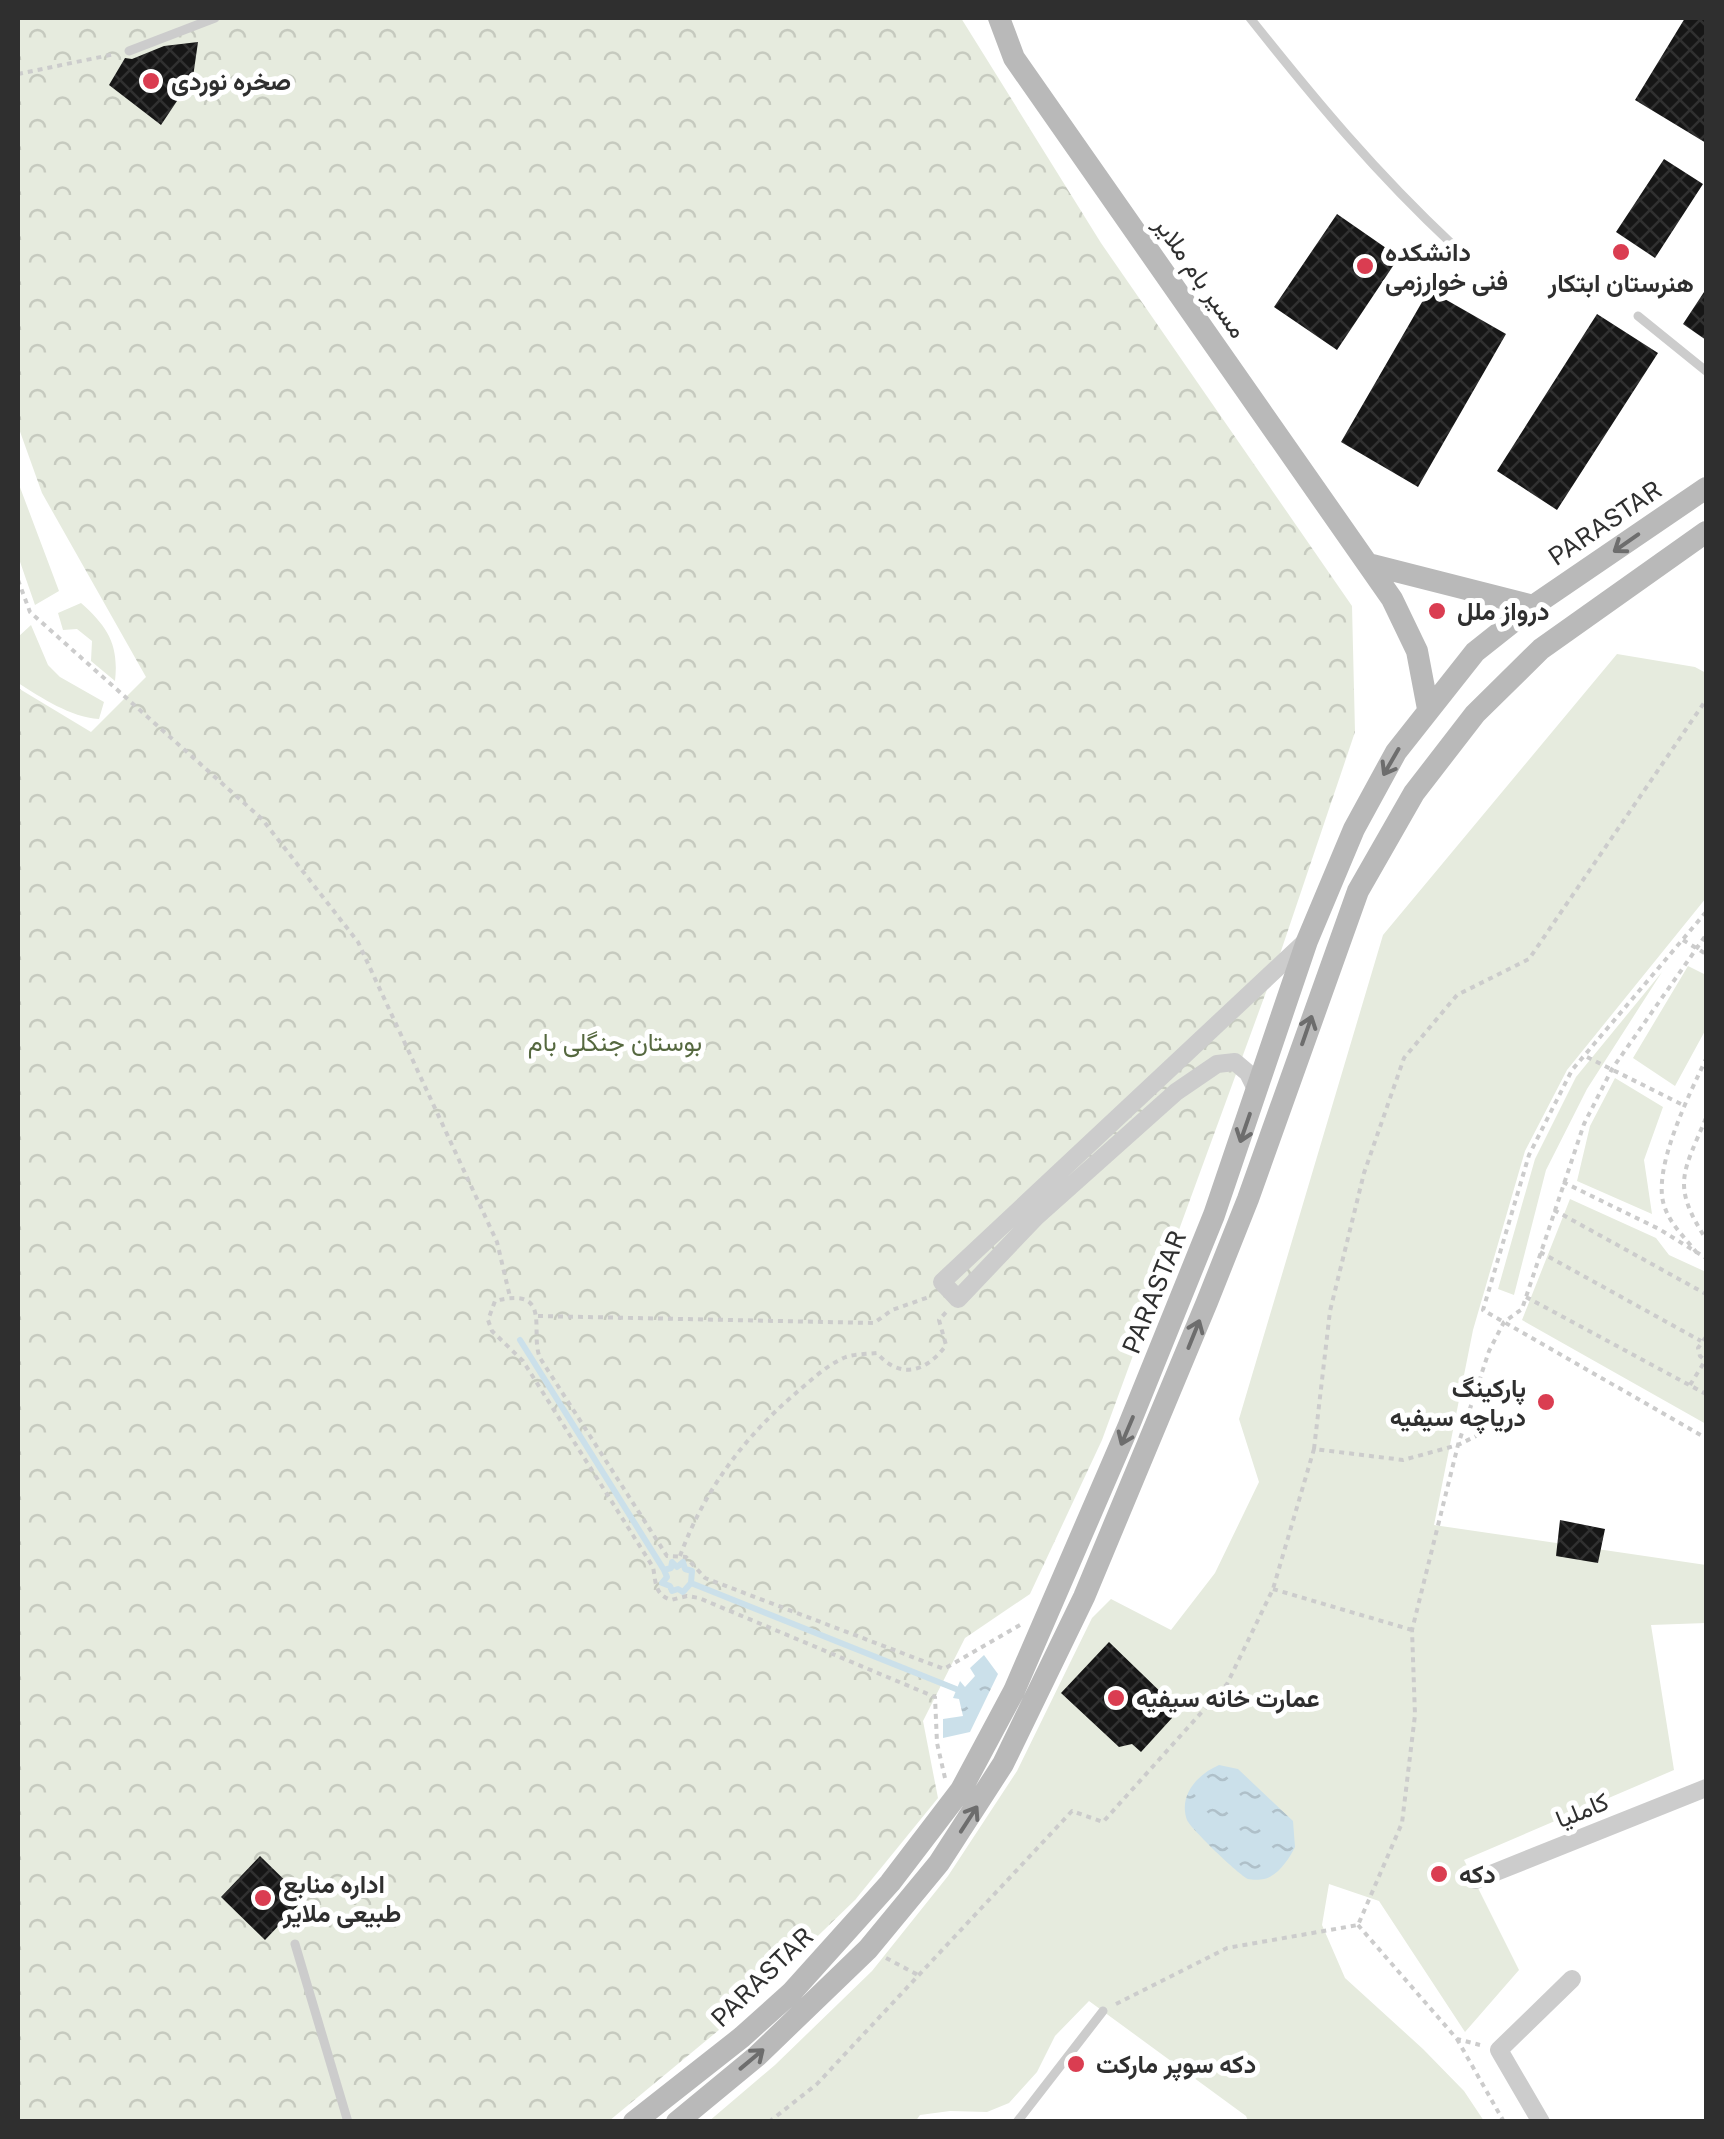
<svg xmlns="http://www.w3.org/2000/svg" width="1724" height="2139" font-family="'Public Sans',Vazirmatn,sans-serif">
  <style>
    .green { fill: #e6ebde }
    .forest { fill: url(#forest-crowns) }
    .water { fill: url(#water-ripples) }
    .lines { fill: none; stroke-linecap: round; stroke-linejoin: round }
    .stream { stroke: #cbe0ea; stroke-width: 6 }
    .building { fill: url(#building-cross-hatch) }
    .path { stroke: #ccc; stroke-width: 4; stroke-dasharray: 5 5; stroke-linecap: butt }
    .lane { stroke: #ccc; stroke-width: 9 }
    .street { stroke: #ccc; stroke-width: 18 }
    .secondary { stroke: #b9b9b9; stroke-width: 22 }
    .oneway { stroke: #6d6d6d }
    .poi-dot { fill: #da3d51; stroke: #fff; stroke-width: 4 }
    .labels { text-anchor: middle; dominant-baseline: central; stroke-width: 10; stroke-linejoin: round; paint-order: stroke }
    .poi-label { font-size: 25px; font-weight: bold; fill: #2f2f2f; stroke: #fff; text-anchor: start }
    .street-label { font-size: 25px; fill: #2f2f2f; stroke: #fff }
    .park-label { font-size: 25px; fill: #55683f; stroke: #fff }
  </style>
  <defs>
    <pattern id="forest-crowns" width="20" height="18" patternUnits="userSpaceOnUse" patternTransform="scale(2.5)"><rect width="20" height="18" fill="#e6ebde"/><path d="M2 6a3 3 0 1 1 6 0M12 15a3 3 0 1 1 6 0" fill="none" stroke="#c6cabf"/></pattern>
    <pattern id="water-ripples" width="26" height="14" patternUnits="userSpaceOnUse" patternTransform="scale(2.5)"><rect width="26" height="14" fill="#cbe0ea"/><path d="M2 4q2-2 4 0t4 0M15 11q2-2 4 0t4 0" fill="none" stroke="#afc0c9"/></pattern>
    <pattern id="building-cross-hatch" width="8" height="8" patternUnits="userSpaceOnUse" patternTransform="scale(2.5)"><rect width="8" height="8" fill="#161616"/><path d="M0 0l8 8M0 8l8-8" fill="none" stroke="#303030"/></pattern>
  </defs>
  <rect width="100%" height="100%" fill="#fff"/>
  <path class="green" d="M18 482 59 591 35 605 18 556Z
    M81 603C108 627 119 645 115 681L91 661 92 641 77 629 63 630 58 613Z
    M31 625 48 665 60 677 104 702 99 719C70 717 42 698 18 683V637Z
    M1617 654 1695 667 1706 673V898L1567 1070 1525 1151 1473 1330 1434 1525 1706 1565V1623L1651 1625 1674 1770 1464 1860 1519 1970 1465 2032 1379 1901 1329 1884 1322 1925 1345 1978 1423 2049 1464 2091 1484 2121H1248L1246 2116 1089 2001 1055 2036 1037 2072 1009 2103 987 2112 950 2111 920 2115 915 2122H708L775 2065 872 1971 948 1876 1017 1771 1092 1618 1111 1599 1171 1630 1215 1573 1259 1482 1239 1419 1383 935Z
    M1688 966 1706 975V1029L1675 1086 1633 1058Z
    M1662 972 1587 1089 1546 1170 1514 1295 1498 1289 1535 1159 1576 1077Z
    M1615 1078 1663 1107 1644 1160 1652 1214 1577 1181 1590 1126Z
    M1570 1199 1656 1238 1669 1255 1706 1272V1424L1522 1320Z"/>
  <path class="forest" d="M18 18H961L1101 243 1352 606 1355 732 1280 954 1102 1440 1030 1594 965 1638 923 1721 938 1798 855 1900 731 2020 609 2121 22 2122 18 2118V688L91 732 146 677 42 493 18 426Z"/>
  <path class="water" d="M984 1655 998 1674 970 1732 943 1738V1719L963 1716 959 1699 953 1698 960 1681 965 1687 975 1676 970 1668Z
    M1219 1765 1238 1769 1293 1821 1295 1847C1289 1859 1278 1876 1264 1879 1260 1880 1252 1880 1248 1879 1239 1875 1191 1829 1187 1820 1178 1795 1198 1774 1219 1765Z"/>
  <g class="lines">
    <path class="stream" d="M520 1340 664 1570
      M691 1583 683 1592 678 1589 672 1591 670 1586 662 1583 667 1577 664 1570 671 1568 672 1562 677 1567 683 1562 685 1569 692 1571 691 1583 956 1689"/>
  </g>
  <path class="building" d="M1685 18H1706V143L1635 100Z
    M198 42 193 77 161 125 109 85 125 58 132 59 164 46Z
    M1664 159 1703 184 1655 258 1616 232Z
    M1337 214 1399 257 1337 350 1274 307Z
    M1706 289V340L1683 324Z
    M1429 290 1506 334 1418 487 1341 442Z
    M1597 314 1658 353 1557 510 1497 471Z
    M1560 1520 1605 1529 1598 1563 1556 1556Z
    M1109 1642 1171 1702 1168 1708 1172 1718 1141 1752 1132 1744 1119 1747 1061 1693Z
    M260 1856 304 1899 265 1940 221 1897Z"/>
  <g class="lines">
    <path class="path" d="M18 74 115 54
      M18 580 30 612 262 819 358 942 497 1242 510 1297
      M1706 912 1572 1070 1529 1155 1483 1310 1706 1438
      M1683 940 1706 954
      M1587 1057 1685 1106
      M1706 1118C1683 1173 1671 1185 1706 1239
      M1563 1182 1659 1229 1706 1258
      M1554 1210 1706 1294
      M1540 1252 1701 1341
      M1697 1253C1686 1239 1671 1225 1665 1208 1650 1172 1690 1093 1706 1059
      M1526 1297 1706 1394
      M538 1316 874 1323 892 1310 929 1297
      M1706 1337 1698 1348 1700 1356 1706 1361
      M1690 1385 1705 1361
      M1314 1449 1330 1311 1364 1173 1404 1058 1457 995 1529 959 1706 700
      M680 1556C704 1491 743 1438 796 1393 810 1381 828 1364 846 1357 855 1354 868 1354 877 1353 900 1380 927 1372 946 1345L939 1320 948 1310
      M1273 1589 1412 1630
      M945 1778 937 1743 935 1697 699 1598 687 1596 671 1600C654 1594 656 1582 653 1567L523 1361 492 1331 488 1320 495 1301C554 1286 529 1332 540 1358L667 1556 686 1557 705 1578 944 1669 1020 1625
      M1358 1925 1457 2039 1480 2045
      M886 1958 920 1976
      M1116 2004 1227 1948 1358 1925 1402 1823 1415 1715 1412 1630 1458 1445 1489 1351 1504 1322 1522 1309 1584 1124 1612 1069 1706 935
      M1457 2039 1504 2122
      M769 2122 817 2084 1072 1811 1103 1822 1227 1684 1273 1589 1314 1449 1403 1460 1458 1445 1482 1433"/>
    <path class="lane" d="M1250 18C1316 101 1375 172 1453 245
      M129 51 215 18
      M1638 316 1706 371
      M295 1944 348 2122
      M1017 2122 1103 2011"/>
    <path class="street" d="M1257 1091 1248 1073 1235 1062 1217 1064 1176 1092 1036 1217 958 1299 942 1282 1306 941
      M1476 1880 1706 1788
      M1541 2122 1499 2050 1572 1979"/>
    <path class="secondary" d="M999 18 1014 58 1392 599 1417 651 1428 709
      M1368 564 1533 606
      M634 2122 742 2037 791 1993 890 1883 961 1790 1014 1691 1129 1425 1214 1215 1307 941 1354 829 1396 752 1475 652 1533 606 1706 488
      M677 2122 757 2056 868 1949 939 1863 1003 1764 1084 1597 1207 1302 1248 1199 1358 891 1414 793 1475 714 1541 649 1706 532"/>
  </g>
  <defs><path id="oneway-shaft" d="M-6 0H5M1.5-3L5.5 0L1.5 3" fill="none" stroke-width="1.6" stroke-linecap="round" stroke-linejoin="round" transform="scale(2.5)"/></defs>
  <g class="oneway">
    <use href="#oneway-shaft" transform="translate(1626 543) rotate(145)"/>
    <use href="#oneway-shaft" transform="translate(1391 762) rotate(120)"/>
    <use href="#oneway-shaft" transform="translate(1307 1030) rotate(-71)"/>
    <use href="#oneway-shaft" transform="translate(1245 1128) rotate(109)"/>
    <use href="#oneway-shaft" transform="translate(1194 1334) rotate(-68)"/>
    <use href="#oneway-shaft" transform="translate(1127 1431) rotate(113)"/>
    <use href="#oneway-shaft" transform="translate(969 1819) rotate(-57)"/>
    <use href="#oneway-shaft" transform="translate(752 2059) rotate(-40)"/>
  </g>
  <g class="poi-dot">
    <circle cx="151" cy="81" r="10"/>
    <circle cx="1621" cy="252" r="10"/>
    <circle cx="1365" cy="266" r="10"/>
    <circle cx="1437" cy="611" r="10"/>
    <circle cx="1546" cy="1402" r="10"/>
    <circle cx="1116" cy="1698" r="10"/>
    <circle cx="1439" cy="1874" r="10"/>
    <circle cx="263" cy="1898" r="10"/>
    <circle cx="1076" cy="2064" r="10"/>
  </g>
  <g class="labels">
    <g class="poi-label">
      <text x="171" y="81">صخره نوردی</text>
      <text x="1385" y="252">دانشکده<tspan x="1385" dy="29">فنی خوارزمی</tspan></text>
      <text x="1621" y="283" text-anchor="middle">هنرستان ابتکار</text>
      <text x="1457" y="611">درواز ملل</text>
      <text x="1526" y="1388" text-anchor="end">پارکینگ<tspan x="1526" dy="29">دریاچه سیفیه</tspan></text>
      <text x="1136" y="1698">عمارت خانه سیفیه</text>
      <text x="1459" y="1874">دکه</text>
      <text x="283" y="1884">اداره منابع<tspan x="283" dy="29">طبیعی ملایر</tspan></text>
      <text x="1096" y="2064">دکه سوپر مارکت</text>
    </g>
    <g class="street-label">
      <text transform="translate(1201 277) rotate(55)">مسیر بام ملایر</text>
      <text transform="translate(1605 523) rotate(-34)">PARASTAR</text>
      <text transform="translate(1154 1292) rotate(-68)">PARASTAR</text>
      <text transform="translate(1582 1810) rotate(-22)">کاملیا</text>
      <text transform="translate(762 1977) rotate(-44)">PARASTAR</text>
    </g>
    <g class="park-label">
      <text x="615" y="1042">بوستان جنگلی بام</text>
    </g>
  </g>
  <rect width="1724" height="2139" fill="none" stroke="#2f2f2f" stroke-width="40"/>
</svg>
